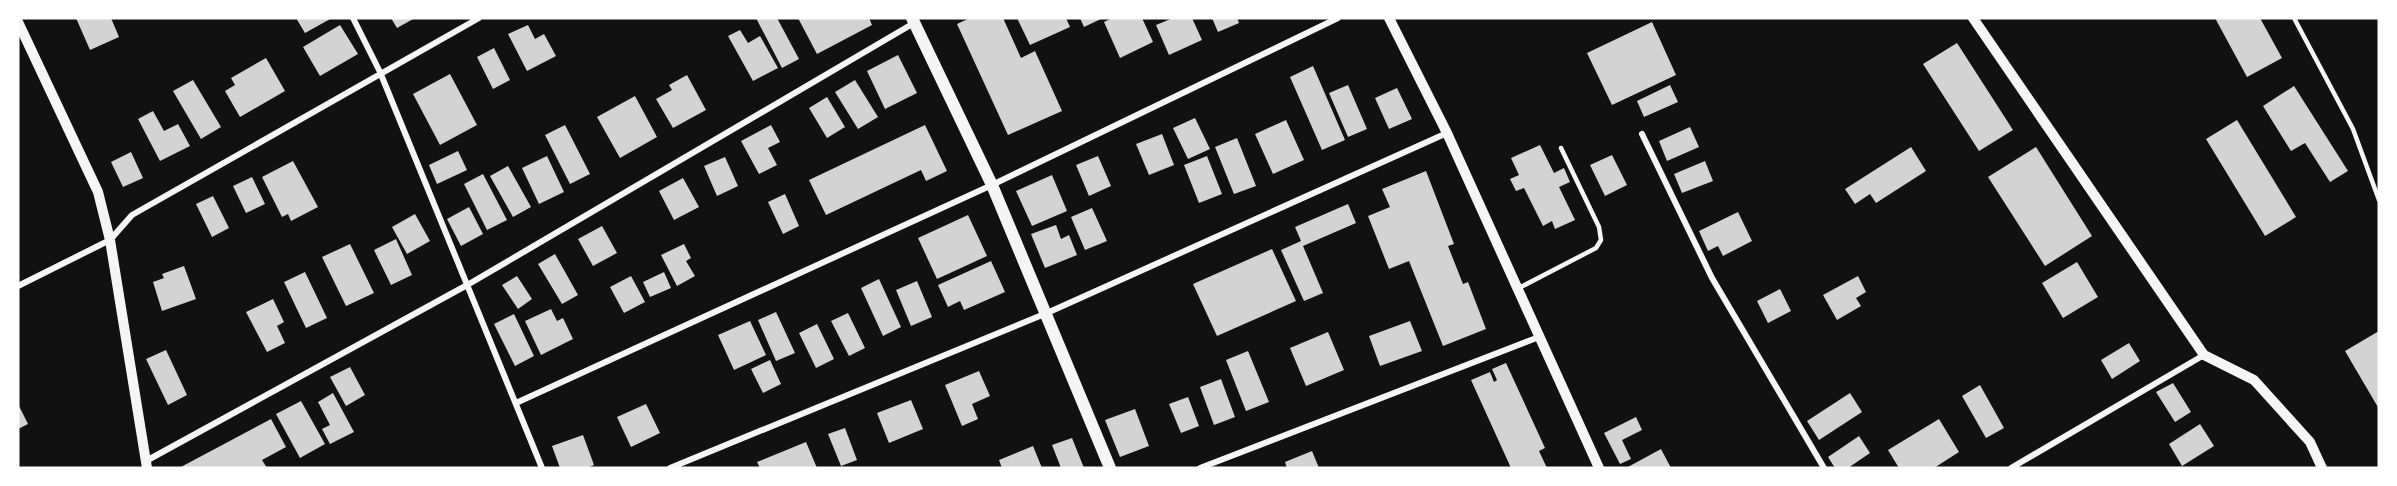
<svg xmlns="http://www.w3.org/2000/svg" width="2397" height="486" font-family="Helvetica,sans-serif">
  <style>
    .building { fill: #d3d3d3 }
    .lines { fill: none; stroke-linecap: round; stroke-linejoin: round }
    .service { stroke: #f5f5f5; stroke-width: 4.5 }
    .minor { stroke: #f5f5f5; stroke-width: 6 }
    .tertiary { stroke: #f5f5f5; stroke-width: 10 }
    .secondary { stroke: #f5f5f5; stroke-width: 12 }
  </style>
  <rect width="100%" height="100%" fill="#111"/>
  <path class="building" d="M76 18H111L119 37 90 50Z
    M296 18H332L305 33Z
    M391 18H415L397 28Z
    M756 18H777L799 59 782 68Z
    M798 18H869L872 25 817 54Z
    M970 18H1003L1021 58 1035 51 1062 111 1008 135 957 24Z
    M1017 18H1066L1070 27 1030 45Z
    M1080 18H1103L1084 27Z
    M1112 18H1142L1153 42 1120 58 1104 22Z
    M1173 18H1192L1202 40 1169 55 1156 25Z
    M1212 18H1237L1239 23 1218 32Z
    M2215 18H2260L2282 58 2247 77Z
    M1652 22 1676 75 1612 105 1587 53Z
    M340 25 358 54 320 76 303 47Z
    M528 25 535 39 544 34 556 56 527 71 508 34Z
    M740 30 748 43 760 36 778 68 753 81 728 36Z
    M1957 43 2013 130 1979 151 1923 64Z
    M494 48 510 80 493 89 477 57Z
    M898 55 917 93 885 109 867 71Z
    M266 58 285 91 240 117 225 91 235 85 231 78Z
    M1313 66 1345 140 1322 150 1290 77Z
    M450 74 477 125 440 145 413 94Z
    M687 75 706 110 673 128 656 99 672 90 669 85Z
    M193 80 221 127 201 139 173 91Z
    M855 80 878 117 858 129 835 92Z
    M1348 85 1367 129 1348 137 1329 93Z
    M1670 85 1678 102 1644 117 1637 101Z
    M2294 86 2348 171 2330 182 2305 143 2291 151 2263 106Z
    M1397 88 1412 119 1389 129 1375 98Z
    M635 96 657 137 620 158 597 117Z
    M827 97 845 127 827 138 809 108Z
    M153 111 164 131 178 124 190 146 160 161 138 119Z
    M1195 118 1210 149 1188 159 1173 128Z
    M1286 120 1304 160 1273 174 1255 134Z
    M2237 120 2296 217 2265 236 2206 139Z
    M565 125 590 174 570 184 545 135Z
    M771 125 780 142 768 148 777 165 759 174 741 141Z
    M925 125 947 171 926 181 921 170 826 215 809 180Z
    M1690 127 1699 147 1667 161 1659 141Z
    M1162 134 1174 165 1149 175 1136 144Z
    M1237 138 1256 186 1234 194 1215 147Z
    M1540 145 1554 173 1564 168 1570 182 1559 187 1575 220 1555 229 1552 221 1543 226 1524 188 1516 191 1510 179 1519 175 1511 158Z
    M1911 147 1926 171 1876 203 1870 194 1855 204 1845 189Z
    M2036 147 2092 236 2045 266 1988 177Z
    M458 151 467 170 437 184 429 165Z
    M131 152 143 178 123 187 111 162Z
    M1612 155 1627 185 1605 196 1590 165Z
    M547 156 564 192 539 204 522 168Z
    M1098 156 1111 186 1089 196 1076 165Z
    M1207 156 1222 194 1199 203 1184 165Z
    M725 157 738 186 717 196 704 166Z
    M293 161 318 207 291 221 288 214 282 217 262 177Z
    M1705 161 1713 181 1682 193 1674 174Z
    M508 166 531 207 513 217 490 176Z
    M1426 171 1454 244 1448 246 1463 284 1468 282 1486 329 1443 346 1409 261 1389 269 1368 216 1390 207 1382 189Z
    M483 174 507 220 487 230 464 184Z
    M1052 175 1067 211 1032 226 1016 191Z
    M252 177 265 204 246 213 233 186Z
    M683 178 699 207 674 220 659 191Z
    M785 194 799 226 783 234 768 202Z
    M213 196 229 228 212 237 196 204Z
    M1348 204 1356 223 1303 246 1323 293 1304 301 1281 250 1301 241 1295 227Z
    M469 207 483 234 461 246 447 219Z
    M1092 208 1107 241 1085 250 1071 217Z
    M1738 212 1752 241 1723 256 1718 246 1708 251 1699 231Z
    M415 214 430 241 407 254 392 227Z
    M968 215 987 256 937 279 918 238Z
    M1056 225 1061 239 1069 235 1077 255 1045 268 1031 234Z
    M602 226 617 253 593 266 578 239Z
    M396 239 412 275 391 285 374 250Z
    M350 244 374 293 346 306 322 257Z
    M684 244 691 258 686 261 695 276 677 286 661 255Z
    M1272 249 1296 301 1217 336 1193 284Z
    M555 254 578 295 562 304 538 264Z
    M991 261 1005 292 964 310 960 301 948 307 938 285Z
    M2077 262 2098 297 2063 318 2042 283Z
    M184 266 196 299 162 311 153 282 164 278 162 274Z
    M305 272 327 318 306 328 284 282Z
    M664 272 671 288 650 297 643 282Z
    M517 276 532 299 518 309 502 285Z
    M631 276 645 302 624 313 610 287Z
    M1858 276 1866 292 1856 298 1861 306 1837 320 1823 295Z
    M879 279 901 327 883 336 861 288Z
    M917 281 932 317 911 326 896 290Z
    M1780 289 1791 311 1768 323 1757 301Z
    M273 299 284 322 277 326 285 343 267 352 246 312Z
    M551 309 557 321 563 318 573 339 541 355 525 321Z
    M776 312 795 353 776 361 758 320Z
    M848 313 865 348 849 356 831 321Z
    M514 314 534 356 515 366 494 324Z
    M750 321 766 355 734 370 718 335Z
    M1410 321 1422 351 1380 366 1369 336Z
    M817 324 834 359 816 368 799 333Z
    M2379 331V409L2345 351Z
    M1328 332 1344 370 1306 386 1290 348Z
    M2129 343 2140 361 2112 379 2101 360Z
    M166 350 187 395 168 405 146 359Z
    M1248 351 1269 402 1246 411 1226 360Z
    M770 360 781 384 763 393 751 369Z
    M1506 363 1545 448 1539 451 1547 468H1511L1471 380 1490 372 1494 382 1497 380 1492 369Z
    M350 367 365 395 346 406 330 377Z
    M979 371 990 396 972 404 978 419 962 426 945 385Z
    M1221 379 1235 417 1214 425 1200 387Z
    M2173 383 2191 412 2175 422 2156 392Z
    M1980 385 2004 428 1986 438 1962 396Z
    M333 393 354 432 330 444 322 429 330 425 318 402Z
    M1850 393 1862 412 1819 440 1807 421Z
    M1188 397 1199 426 1181 433 1169 404Z
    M911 400 923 429 889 443 877 413Z
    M301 401 325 444 300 458 276 414Z
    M18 404 28 424 18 429Z
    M646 404 660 433 631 447 617 417Z
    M1135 409 1149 446 1120 457 1105 420Z
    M1636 417 1642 430 1622 440 1631 459 1620 464 1604 433Z
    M271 419 286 447 262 460 267 468H179Z
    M1939 419 1959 452 1934 468H1899L1888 450Z
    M2200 424 2214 446 2182 466 2169 444Z
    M845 428 857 460 841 466 828 434Z
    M583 435 594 465 587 468H560L552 446Z
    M1859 436 1870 453 1848 468H1835L1828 457Z
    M1072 438 1084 468H1061L1052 445Z
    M806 442 817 468H760L757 462Z
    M1033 446 1042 468H1002L999 460Z
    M1661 449 1671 468H1626Z
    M1312 451 1319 468H1287L1285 462Z"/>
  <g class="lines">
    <path class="service" d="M2294 18 2353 129 2379 200
      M1517 289 1596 248 1601 240 1599 227 1561 148"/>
    <path class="minor" d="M353 18 380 72 542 468
      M1642 134 1712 278 1824 468
      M18 286 110 240 132 215 479 18
      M516 403 992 185 1338 18
      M146 461 469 284 914 23
      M670 468 1047 313 1447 133
      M1200 468 1539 337
      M2011 468 2204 355"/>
    <path class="tertiary" d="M1389 18 1447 133 1599 468
      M1973 18 2204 355 2254 380 2310 442 2322 468
      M18 22 98 192 110 240 147 468"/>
    <path class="secondary" d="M912 18 992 185 1110 468"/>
  </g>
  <rect width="2397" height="486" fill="none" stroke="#ffffff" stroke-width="39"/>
</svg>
